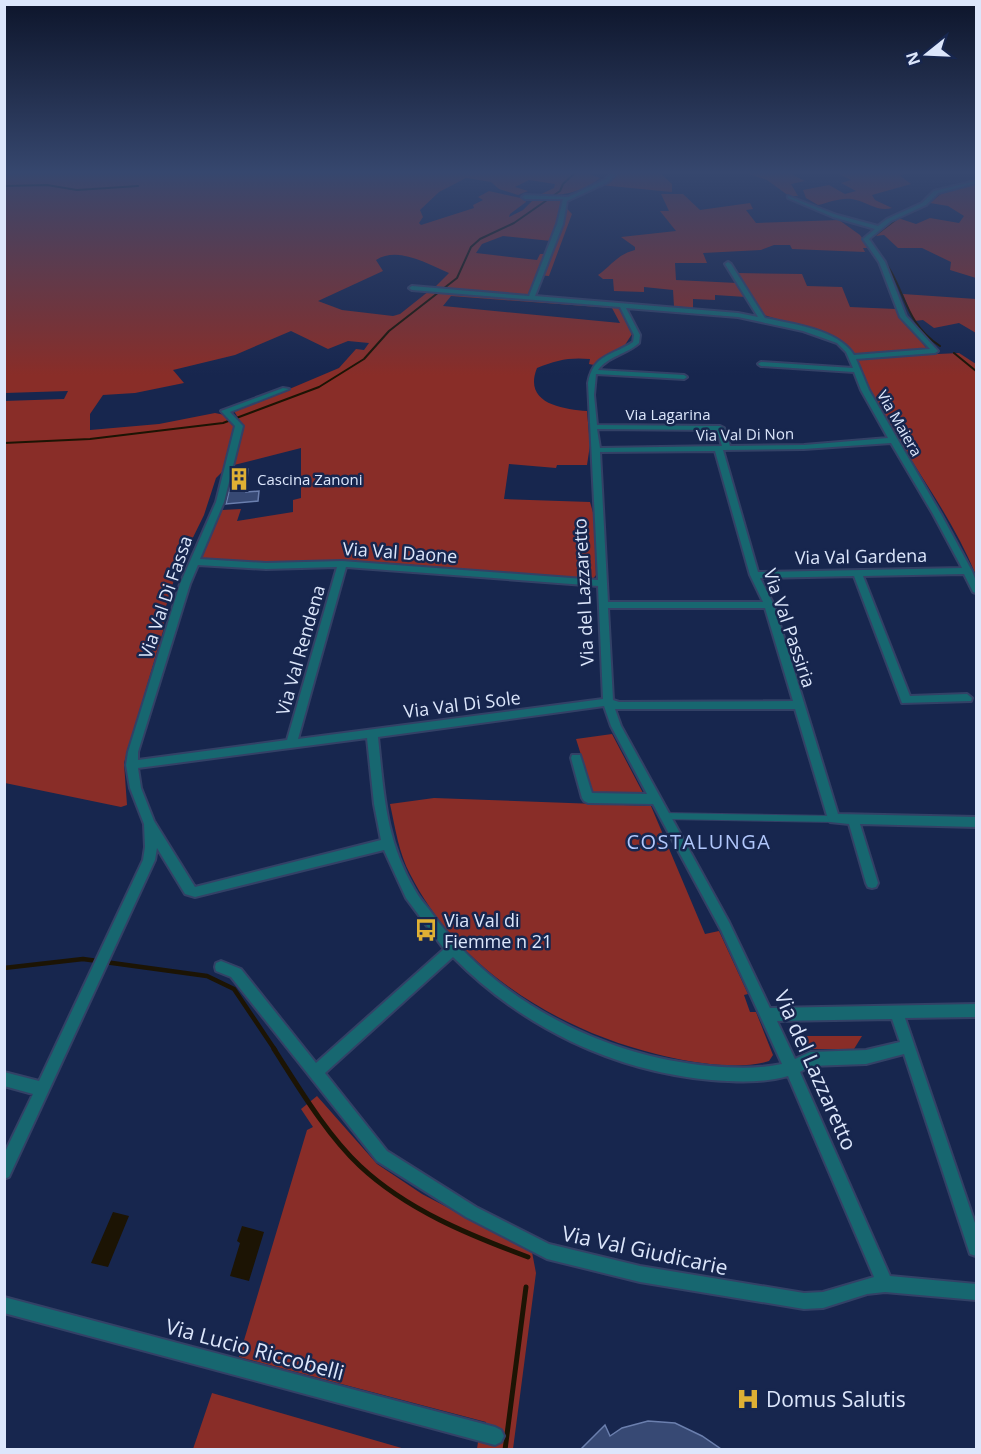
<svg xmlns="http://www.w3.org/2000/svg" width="981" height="1454" font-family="'Open Sans',sans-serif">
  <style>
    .green { fill: #892d28; fill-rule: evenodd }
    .water { fill: #1c1404 }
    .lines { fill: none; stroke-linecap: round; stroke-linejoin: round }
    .stream-far2 { stroke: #1c1404; stroke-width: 2 }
    .stream-far1 { stroke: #1c1404; stroke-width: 4.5 }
    .stream { stroke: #1c1404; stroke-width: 5 }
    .building { fill: #374974; stroke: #6b7fae; stroke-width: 1.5 }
    .pedestrian-casing { stroke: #334166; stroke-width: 2 }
    .minor-casing { stroke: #334166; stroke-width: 4 }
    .pedestrian { fill: #176770; fill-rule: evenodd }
    .minor { fill: #176770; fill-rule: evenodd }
    .labels { text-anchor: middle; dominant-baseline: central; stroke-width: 5; stroke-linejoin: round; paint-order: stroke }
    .far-street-label { font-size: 15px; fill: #dce6fb; stroke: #17264e }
    .far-poi-label { font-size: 15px; fill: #dce6fb; stroke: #17264e; text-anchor: start }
    .street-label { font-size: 18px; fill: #dce6fb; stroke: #17264e }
    .poi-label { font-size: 18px; fill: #dce6fb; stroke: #17264e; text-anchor: start }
    .neighbourhood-label { font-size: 20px; letter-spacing: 1.5px; fill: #b1c7fb; stroke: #17264e }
    .near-street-label { font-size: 21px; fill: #dce6fb; stroke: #17264e }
    .near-poi-label { font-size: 21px; fill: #dce6fb; stroke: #17264e; text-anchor: start }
  </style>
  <rect width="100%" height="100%" fill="#17264e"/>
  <path class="green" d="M5 172H584L600 178C582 193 560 196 537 196L554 188 555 184 529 180 515 187 528 191 518 195 499 189 491 182 466 178 439 192 420 210 423 217 419 223 421 225 474 208 473 205 483 200 478 197 489 191 525 199 526 202 510 214 509 217 523 210 535 198 558 199 572 214 549 276 537 275 529 296 435 287 449 273C427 264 398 246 376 260L383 271 318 301 342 310 393 316 400 314 429 291 618 306 632 334 623 348 594 365 589 364 590 359C570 357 556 360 537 368 523 403 561 409 587 411L590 445 587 465H557L556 468 509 464 504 499 590 502 594 516 596 575 593 579 377 562 204 561 200 557 222 510 241 509 237 521 293 512V500L301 498V448L234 465 243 426 231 406 283 387 287 390 339 368 356 349 364 350 369 343 348 341 328 349 291 331 235 355 173 370 184 383 135 393 103 395 90 414V430L159 424 215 413 225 415 234 426 226 468 216 478 204 515 177 570 164 613V628L124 763 127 805 121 807 5 783 4 401 64 399 68 391 5 393ZM503 236 551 241 549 254H540L537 260 476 253 482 244ZM451 296 612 308 620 323 443 306Z
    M618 172H659L672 184V192L600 185Z
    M743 172H787L805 181 791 184 798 196H789L767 180Z
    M835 172H914L899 175 911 184 872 195 875 200 892 208C878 212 869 203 856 200 844 196 830 202 818 205L806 198 803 190 829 185 845 194 856 191 841 183 851 180Z
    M976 183V278L950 270 951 262 922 248H898L884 235 875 236 898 218 916 224 930 218 959 223 964 216 948 206 930 203 941 194Z
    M661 194H683L700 210 750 203 753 209 746 210 756 223 839 220 860 235 869 248H863L865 252 792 249 790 245H774L761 250 703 253 707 263H675L676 280 737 283 746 297 715 295V300L693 299V308L674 306 673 290 644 287V292L614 291 613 279H603L598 275C612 265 618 254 635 250V247L621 237 676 231 660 211H669Z
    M736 273 802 274 807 286 842 287 850 307 896 309 927 349 853 354 839 339 764 315Z
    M903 294 976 299V333L959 323 934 328 923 320 914 321Z
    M959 353 976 364V575C944 498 887 435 855 358Z
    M612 734 643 793H593L576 739Z
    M434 798 651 806 705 934 719 931 748 994 744 995 750 1012H756L773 1055 769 1061C739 1071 686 1062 656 1054 556 1029 458 969 410 874 399 854 395 827 390 804Z
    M801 1036H862L854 1049H796L794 1045 801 1043Z
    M317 1096 377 1164 422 1194 532 1252 536 1273 513 1449H477L478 1442 484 1439 486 1422 239 1357 307 1130 313 1127 301 1109Z
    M212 1393 405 1449H193Z"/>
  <path class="water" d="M113 1212 129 1216 108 1267 91 1263Z
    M242 1226 264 1232 249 1281 230 1276 240 1243 237 1241Z"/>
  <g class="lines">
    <path class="stream-far2" d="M4 186 47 185 77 190 138 186
      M923 207 940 193 976 183
      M902 216 915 211
      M870 242 869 240 898 218
      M877 252C906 283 901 321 940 346
      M954 353 976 371
      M4 443 90 439 223 423 319 387 364 359 389 331 457 278 471 247 480 239 514 223 560 191 563 184 576 172"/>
    <path class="stream-far1" d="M4 968 83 959 207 976 234 989 275 1050"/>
    <path class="stream" d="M274 1049C299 1088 327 1135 360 1166 407 1210 469 1235 528 1257
      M505 1450 526 1287"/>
  </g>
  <path class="building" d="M248 469 246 492 259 491 258 501 226 504 234 470Z
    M648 1421 675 1423 702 1436 721 1449H581L605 1425 610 1436 622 1428Z"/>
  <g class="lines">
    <g class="pedestrian-casing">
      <path id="pedestrian" d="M664 813 834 816 837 817 838 819 837 821 834 822 664 819 661 818 660 816 661 814Z"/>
    </g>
    <g class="minor-casing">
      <path id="minor" d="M614 172H618L608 182 567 201 563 224 535 296 738 313 758 317 725 264 728 262 731 264 765 318C792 324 838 329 854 355L930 349 900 317 879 262 863 239 875 229 833 217 788 198V196L837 215 878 226 887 219 922 203 934 191 976 181V183L938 193 926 205 891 221 869 239 885 262 906 316 938 351 935 353 856 359 869 390 941 514 972 571 976 581V593L973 592 964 574 863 576 910 696 967 694 972 698 971 701 902 703 854 576 760 578 774 605 838 814 976 817V827L860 824 878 883 876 887 872 888 868 887 866 883 849 824 830 822 828 819 795 709H615L621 726 729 922 770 1008 976 1004V1017L905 1018 976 1226V1256L970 1254 968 1248 904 1054 866 1064 810 1066 800 1072 890 1276 976 1284V1300L885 1292 867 1294 823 1308 804 1309 640 1282 547 1259 466 1217 377 1161 231 977 216 971 215 967 216 963 221 961 241 969 316 1063 444 949 406 898 384 850 195 897 185 894 157 848 155 860 9 1177 4 1179V1154L33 1094 4 1086V1072L39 1081 143 860 145 847 144 824 130 788 126 765 128 752 180 584 216 502 235 426 221 411 283 388 289 389 230 412 243 426 224 502 200 559 266 563 342 561 598 580 588 383C593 354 612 356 633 342L634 335 620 307 412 290 409 288 412 286 529 296 557 224 563 199H525L522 197 525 195 568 197 604 180ZM626 308 738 317 803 331 837 343 846 352 853 368 761 362 758 364 761 366 854 372 861 390 888 438 804 445 730 446 724 428 720 426 597 425 594 395 596 374 684 379 687 377 684 375 598 370C608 356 627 354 639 343L640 335ZM597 429 717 430 722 446 600 448ZM891 443 933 514 962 568 758 572 723 450 804 449ZM715 451 750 575 763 602H608L600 452ZM198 565 266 569 337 567 287 740 138 760V752L190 584ZM346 567 598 586 603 699 298 739ZM608 608H765L793 701 619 702 613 700ZM604 706 611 726 647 794 592 793 581 758 580 755H572L571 758 582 798 584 801 588 803 653 804 721 930 782 1064C758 1069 734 1068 710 1066 602 1056 495 1001 431 912 426 905 419 898 415 890 385 839 384 793 378 737ZM367 738 374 804 381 840 195 887 154 821 141 788 138 768ZM453 957C522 1027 613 1071 711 1080 737 1082 763 1083 788 1076L874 1277 823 1292 804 1293 640 1266 549 1244 476 1207 387 1151 325 1073ZM892 1019 900 1042 866 1050 810 1052 795 1059 777 1021Z
        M4 1297 495 1427 501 1430 504 1436 501 1442 495 1445 4 1313Z"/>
    </g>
    <use href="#pedestrian" class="pedestrian"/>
    <use href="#minor" class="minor"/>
  </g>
  <linearGradient id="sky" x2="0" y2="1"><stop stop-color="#0d152b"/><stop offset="0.46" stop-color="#36476e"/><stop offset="1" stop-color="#36476e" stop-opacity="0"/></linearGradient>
  <rect width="981" height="375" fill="url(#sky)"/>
  <defs>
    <g id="building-bare" transform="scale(1.8)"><path d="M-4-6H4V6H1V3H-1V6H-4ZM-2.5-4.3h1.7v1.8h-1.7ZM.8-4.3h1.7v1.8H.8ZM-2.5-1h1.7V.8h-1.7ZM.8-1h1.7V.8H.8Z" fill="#dfb034" stroke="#17264e" stroke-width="2.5" paint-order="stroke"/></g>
    <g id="bus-bare" transform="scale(1.8)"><path d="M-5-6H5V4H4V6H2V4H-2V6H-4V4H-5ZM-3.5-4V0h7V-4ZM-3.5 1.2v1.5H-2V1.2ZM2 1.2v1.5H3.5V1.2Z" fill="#dfb034" stroke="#17264e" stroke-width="2.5" paint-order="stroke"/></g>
    <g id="hospital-bare" transform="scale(1.8)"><path d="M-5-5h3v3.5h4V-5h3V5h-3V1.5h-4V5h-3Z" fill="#dfb034" stroke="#17264e" stroke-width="2.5" paint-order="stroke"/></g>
  </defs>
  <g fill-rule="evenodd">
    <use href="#building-bare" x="239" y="479"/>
    <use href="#bus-bare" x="426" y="930"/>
    <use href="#hospital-bare" x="748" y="1399"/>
  </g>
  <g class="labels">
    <g class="far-street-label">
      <text x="668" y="414">Via Lagarina</text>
      <text transform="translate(900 423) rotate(60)">Via Maiera</text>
      <text transform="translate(745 434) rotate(-1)">Via Val Di Non</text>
    </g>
    <g class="far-poi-label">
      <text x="257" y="479">Cascina Zanoni</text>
    </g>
    <g class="street-label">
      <text transform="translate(400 552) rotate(4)">Via Val Daone</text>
      <text transform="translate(861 556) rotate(-1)">Via Val Gardena</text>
      <text transform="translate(583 592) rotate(-93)">Via del Lazzaretto</text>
      <text transform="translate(165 597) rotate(-71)">Via Val Di Fassa</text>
      <text transform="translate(790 628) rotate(71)">Via Val Passiria</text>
      <text transform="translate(300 650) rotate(-74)">Via Val Rendena</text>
      <text transform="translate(462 704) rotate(-7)">Via Val Di Sole</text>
    </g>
    <g class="poi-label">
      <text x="444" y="920">Via Val di<tspan x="444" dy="21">Fiemme n 21</tspan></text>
    </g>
    <g class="neighbourhood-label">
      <text x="699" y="841">COSTALUNGA</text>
    </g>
    <g class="near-street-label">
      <text transform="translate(816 1070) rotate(66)">Via del Lazzaretto</text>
      <text transform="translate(645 1250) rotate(12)">Via Val Giudicarie</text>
      <text transform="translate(255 1349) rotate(15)">Via Lucio Riccobelli</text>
    </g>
    <g class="near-poi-label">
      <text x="766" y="1399">Domus Salutis</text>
    </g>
  </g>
  <rect width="981" height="1454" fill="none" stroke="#dce6fb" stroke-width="12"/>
  <g transform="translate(927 54) rotate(252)" stroke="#17264e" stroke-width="4.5" paint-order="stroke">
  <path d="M0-4.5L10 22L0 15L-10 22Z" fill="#dce6fb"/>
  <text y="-9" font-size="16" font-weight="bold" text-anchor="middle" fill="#dce6fb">N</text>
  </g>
</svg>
